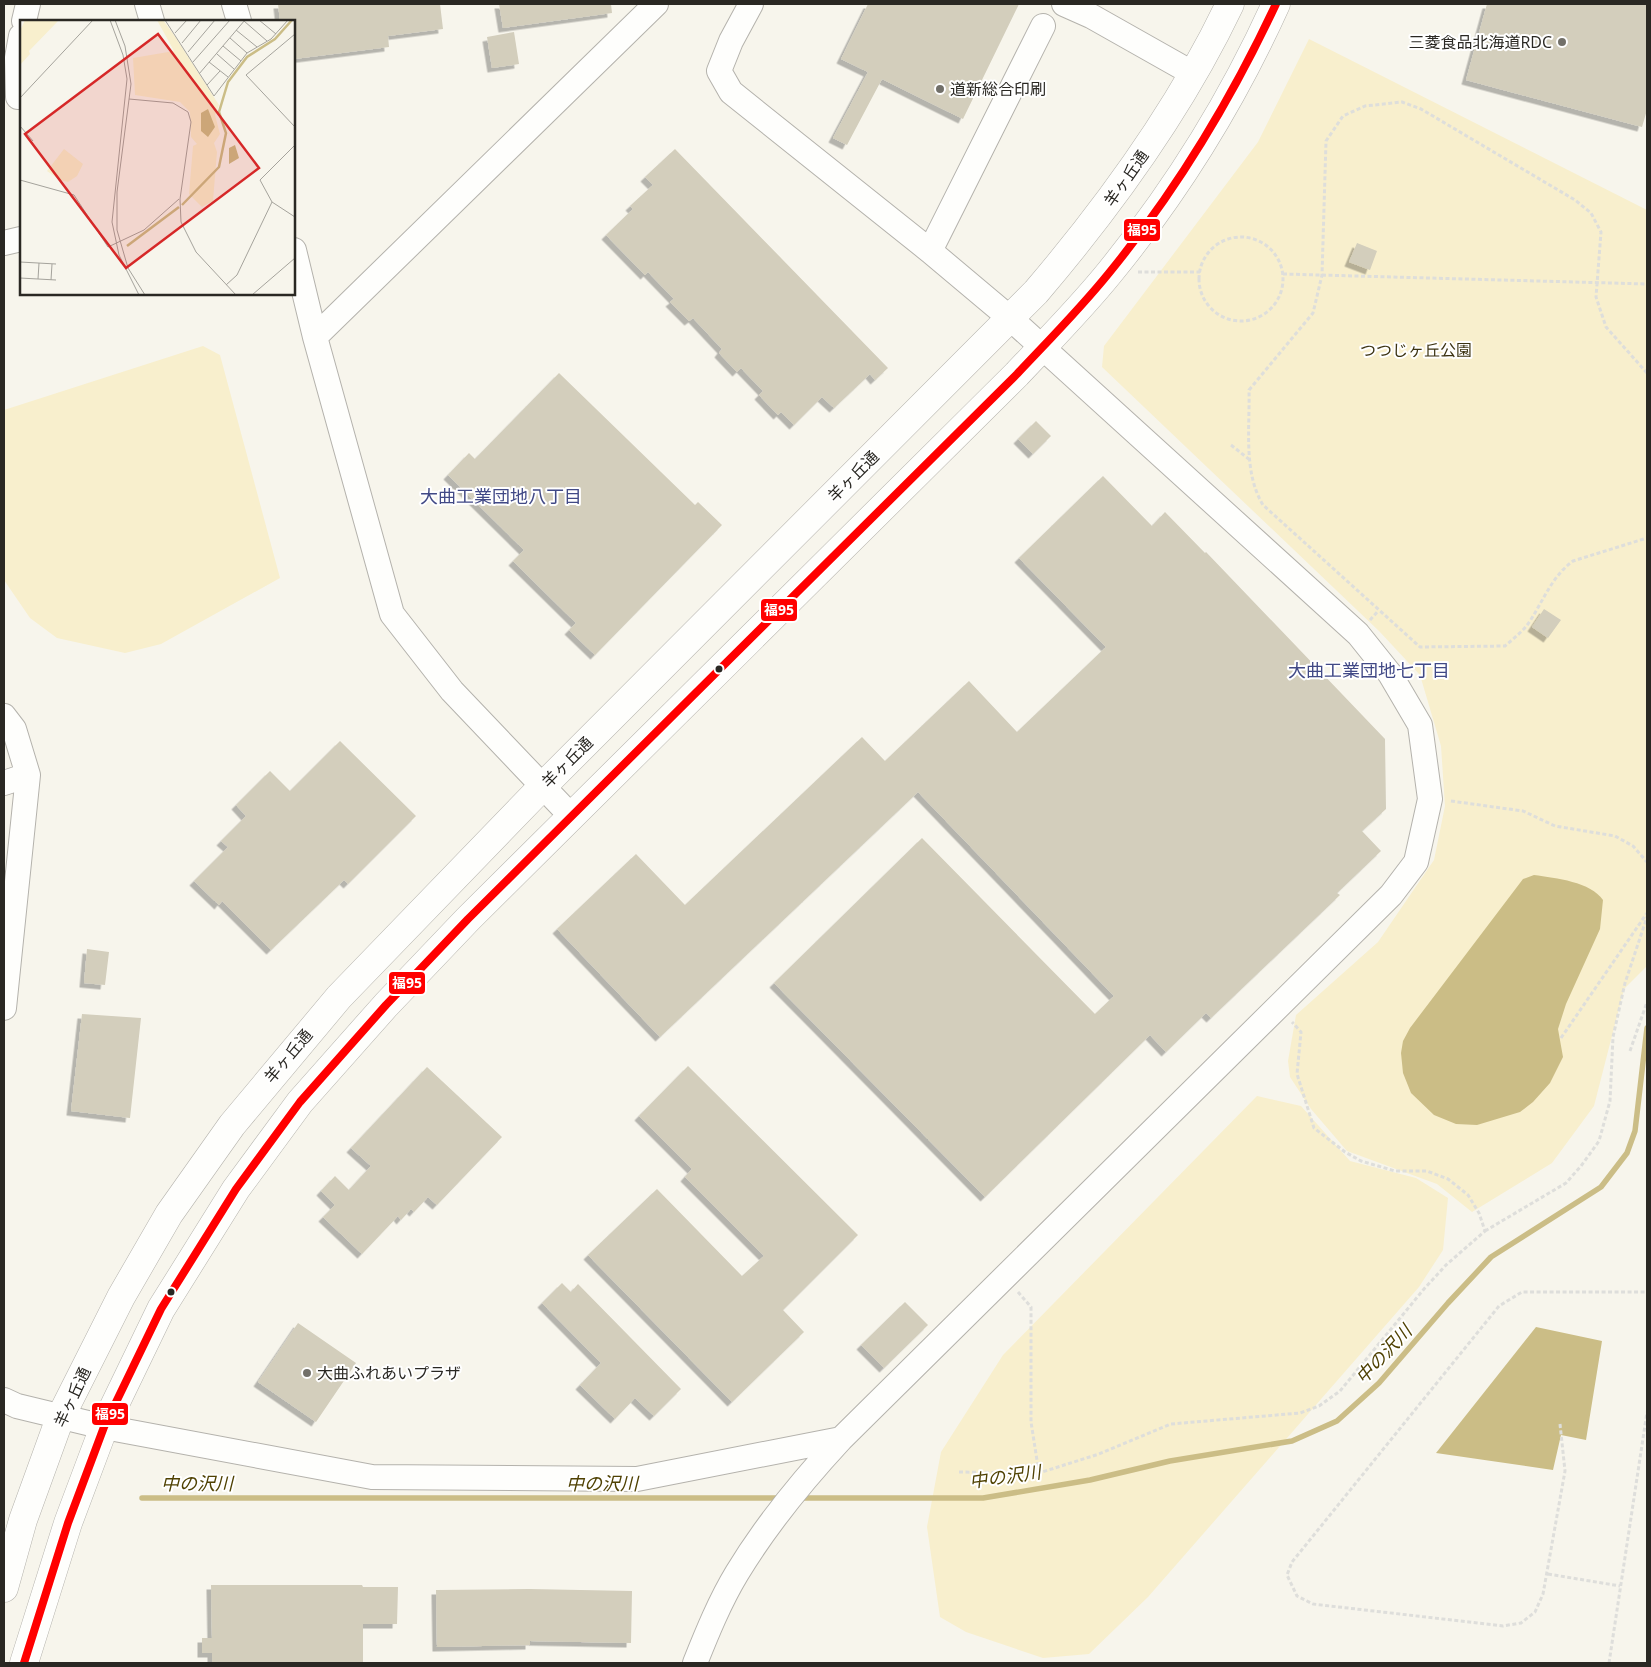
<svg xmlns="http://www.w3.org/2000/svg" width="1651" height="1667" font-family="'Open Sans','Noto Sans JP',sans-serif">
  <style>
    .green { fill: #f8efcd }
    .water { fill: #cbbd86 }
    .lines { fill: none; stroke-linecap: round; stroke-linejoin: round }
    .stream { stroke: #cbbd86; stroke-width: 5.5 }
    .building { fill: #d3cebc; filter: url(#shadow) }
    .minor-casing { stroke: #b4b2ac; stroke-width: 26 }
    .major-casing { stroke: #b4b2ac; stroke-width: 29 }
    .path { stroke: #dededb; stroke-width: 3; stroke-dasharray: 4 2.5; stroke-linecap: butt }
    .minor { stroke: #fefefc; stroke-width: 24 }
    .major { stroke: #fefefc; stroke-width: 28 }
    .bus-1-casing { stroke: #fff; stroke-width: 11 }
    .bus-1 { stroke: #f00; stroke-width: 8 }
    .poi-dot { fill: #727069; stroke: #fff; stroke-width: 2 }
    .bus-dot { fill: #2a2823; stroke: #fff; stroke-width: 2 }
    .labels { text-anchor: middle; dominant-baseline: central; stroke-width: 4; stroke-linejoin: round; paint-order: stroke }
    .poi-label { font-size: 16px; fill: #2a2823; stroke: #fff; text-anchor: start }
    .street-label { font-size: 16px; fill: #2a2823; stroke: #fff }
    .park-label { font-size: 16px; fill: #3c3312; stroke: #fff }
    .neighbourhood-label { font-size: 18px; fill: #414986; stroke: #fff }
    .water-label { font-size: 18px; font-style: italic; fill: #4f4102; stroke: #fff }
    .inset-river { fill: none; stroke: #cbbd86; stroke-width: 2.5 }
    .inset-road { fill: none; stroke: #a5a39c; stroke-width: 1 }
    .view { fill: #d62828; fill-opacity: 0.15; stroke: #d62828; stroke-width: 2.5 }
    .inset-edge { fill: none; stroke: #2a2823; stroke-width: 2.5 }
    .line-badge { stroke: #fff; stroke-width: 2 }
    .badge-label { font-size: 14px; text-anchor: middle; font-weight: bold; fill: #fff }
  </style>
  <defs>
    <filter id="shadow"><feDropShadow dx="-4.5" dy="4.5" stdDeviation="0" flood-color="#0004"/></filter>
  </defs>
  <rect width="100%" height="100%" fill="#f7f5ec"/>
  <path class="green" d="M1309 39 1647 210V966L1624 989 1594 1106 1552 1163 1472 1212 1437 1184 1347 1151 1311 1109 1290 1077 1288 1061 1296 1015 1378 942 1434 860 1445 806 1441 746 1420 675 1379 631 1102 367 1104 346 1258 142Z
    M203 346 220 355 280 578 161 644 125 653 57 638 30 618 4 580V410Z
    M1257 1096 1301 1106 1350 1161 1416 1178 1448 1198 1443 1250 1419 1287 1148 1597 1089 1654 1043 1658 966 1632 940 1617 927 1527 941 1452 1003 1355Z"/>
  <path class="water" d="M1534 875C1556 878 1591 882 1603 900L1600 929 1566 1004 1558 1029 1563 1057 1550 1083 1533 1102 1520 1112 1477 1125 1456 1124 1434 1115 1411 1093 1403 1073 1401 1053 1403 1041 1410 1028 1523 879Z
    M1536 1327 1602 1341 1586 1440 1561 1435 1553 1470 1436 1453Z"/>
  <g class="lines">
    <path class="stream" d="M142 1498H780
      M800 1498H983L1090 1480 1170 1461 1292 1441 1337 1421 1379 1383 1448 1303 1491 1257 1601 1187 1627 1153 1635 1131 1647 1028"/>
  </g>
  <path class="building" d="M278 4H440L443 29 388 36 389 47 294 59V21H280Z
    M499 4H611L612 13 503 28Z
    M868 4H1019L963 119 882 79 847 145 833 138 868 72 841 59Z
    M1487 4H1647V110L1642 127 1466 80Z
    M514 32 519 64 492 68 487 37Z
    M675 149 888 368 875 380 870 374 834 408 822 397 794 425 781 412 778 415 759 395 763 391 741 368 737 372 719 353 722 349 693 318 689 321 670 302 674 299 648 272 645 275 606 235 633 209 630 206 653 185 645 177Z
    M1357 243 1377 251 1370 270 1349 262Z
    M559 373 695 505 698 502 722 525 595 655 569 630 576 623 513 561 524 550 448 475 469 453 475 459Z
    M1036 421 1051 436 1033 454 1018 439Z
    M1103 476 1152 526 1165 512 1205 553 1206 552 1385 739 1386 809 1362 831 1381 851 1337 893 1340 895 1211 1018 1206 1013 1166 1052 1150 1035 985 1197 774 983 922 838 1095 1014 1114 996 918 792 660 1037 557 929 636 854 685 905 862 737 885 761 969 681 1017 732 1106 647 1019 558Z
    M1544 609 1561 620 1548 638 1532 627Z
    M340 741 416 816 348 884 344 880 271 950 222 901 219 905 194 881 228 847 221 841 246 816 236 805 270 771 290 791Z
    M87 949 109 952 105 985 84 983Z
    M82 1014 141 1018 130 1118 71 1111Z
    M688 1066 858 1235 783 1310 804 1332 732 1402 588 1255 657 1189 742 1276 764 1256 685 1177 692 1169 639 1116Z
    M427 1067 502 1137 437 1205 428 1197 414 1212 411 1209 401 1220 398 1216 362 1254 323 1217 335 1205 321 1191 335 1176 349 1190 371 1166 351 1148Z
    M562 1283 571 1292 578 1284 681 1389 654 1416 635 1398 615 1419 580 1385 601 1363 542 1303Z
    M905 1302 928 1325 884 1368 861 1345Z
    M298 1323 356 1363 316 1422 258 1382Z
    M211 1585H362L363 1587H398L397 1624H363V1663H212V1653H202V1638H212Z
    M529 1589 632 1591 631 1643 530 1641V1645L437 1647 436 1590Z"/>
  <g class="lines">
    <g class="minor-casing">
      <path id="minor" d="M147 4 152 21
        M234 4 239 21
        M1064 4 1091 16 1192 73
        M24 21 28 4
        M18 97 17 58 21 36
        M4 243 21 239
        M294 250 315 337 392 614 452 691 572 817
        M930 251 1043 26
        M315 337 656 4
        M4 716 14 729 28 775 4 1008
        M4 783 28 775
        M4 1400 17 1406 104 1427 372 1477 637 1479 841 1439
        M695 1663C707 1633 720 1601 737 1573 766 1525 803 1480 841 1439L1391 895 1416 862 1430 799 1420 725 1390 674 1358 634 1011 319 930 251 731 92 719 71 731 41 751 4"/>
    </g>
    <g class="major-casing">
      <path id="major" d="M4 1588 23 1520 60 1418 121 1297 169 1214 232 1125 339 997 543 786 1036 292C1111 204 1180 109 1230 4
        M24 1663 68 1523 104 1427 161 1309 236 1189 300 1102 386 1005 468 919 1017 374C1049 340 1081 308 1110 272 1176 191 1233 99 1276 4"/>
    </g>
    <path class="path" d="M1199 279a42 42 0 1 1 84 0a42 42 0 1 1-84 0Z
      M1138 272H1200
      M1283 274 1647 284
      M1647 373 1606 327 1596 297 1601 232 1591 213 1575 200 1421 109 1402 102 1365 106 1343 116 1326 141 1322 275 1313 313 1249 390C1250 428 1243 472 1263 505L1420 647 1505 646C1513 639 1522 632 1528 624 1543 602 1551 577 1573 561L1647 538
      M1231 445 1250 460
      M1370 620 1378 611
      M1451 801 1523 811 1555 826 1615 836 1633 846 1647 862
      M1561 1038 1647 913
      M1630 1051 1647 1002
      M1485 1231 1566 1183 1581 1166 1599 1141 1610 1101 1613 1037 1625 983 1647 917
      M1018 1292 1031 1307V1422L1039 1473
      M1560 1424 1565 1471 1543 1594 1535 1612 1521 1623 1503 1626 1313 1604 1297 1596 1287 1575 1292 1562 1499 1306 1522 1292H1647
      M959 1472 1039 1473 1099 1454 1171 1424 1300 1413 1319 1406 1340 1391 1424 1289 1446 1265 1485 1231 1479 1213 1468 1195 1448 1179 1427 1171H1395L1361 1161 1345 1152 1314 1128 1297 1074 1301 1032 1292 1022
      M1548 1574 1620 1586
      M1609 1663 1647 1412"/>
    <use href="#minor" class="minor"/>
    <use href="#major" class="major"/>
    <g class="bus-1-casing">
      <path id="bus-1" d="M24 1663 68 1523 104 1427 161 1309 236 1189 300 1102 386 1005 468 919 1017 374C1048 341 1080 309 1109 273 1176 191 1231 100 1276 4"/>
    </g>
    <use href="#bus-1" class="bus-1"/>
  </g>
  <g class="poi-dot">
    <circle cx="1562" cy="42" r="5"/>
    <circle cx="940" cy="89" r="5"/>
    <circle cx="307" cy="1373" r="5"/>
  </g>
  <g class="bus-dot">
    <circle cx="719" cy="669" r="4.5"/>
    <circle cx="171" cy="1292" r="4.5"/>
  </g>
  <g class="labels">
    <g class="poi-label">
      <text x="1552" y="42" text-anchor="end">三菱食品北海道RDC</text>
      <text x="950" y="89">道新総合印刷</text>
      <text x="317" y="1373">大曲ふれあいプラザ</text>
    </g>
    <g class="street-label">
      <text transform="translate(1126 178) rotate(-55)">羊ヶ丘通</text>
      <text transform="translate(853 476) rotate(-45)">羊ヶ丘通</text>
      <text transform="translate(567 762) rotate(-45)">羊ヶ丘通</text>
      <text transform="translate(288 1056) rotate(-50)">羊ヶ丘通</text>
      <text transform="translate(72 1397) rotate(-65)">羊ヶ丘通</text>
    </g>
    <g class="park-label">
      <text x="1416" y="350">つつじヶ丘公園</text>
    </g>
    <g class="neighbourhood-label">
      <text x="501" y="496">大曲工業団地八丁目</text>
      <text x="1369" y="670">大曲工業団地七丁目</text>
    </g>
    <g class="water-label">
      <text transform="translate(1383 1354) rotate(-47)">中の沢川</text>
      <text transform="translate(1005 1476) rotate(-8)">中の沢川</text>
      <text x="197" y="1483">中の沢川</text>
      <text x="602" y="1483">中の沢川</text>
    </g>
  </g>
  <g transform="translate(20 20)">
    <rect width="275" height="275" fill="#f7f5ec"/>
    <path d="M5 0 38 1 9 31 10 34 0 45V11ZM137 0H143L154 15 199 85 195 95 200 114 194 123 197 132 193 181 182 187 169 174 173 126 177 124 171 117 170 92 160 82 115 75 113 38 154 31ZM44 129 63 144 57 156 48 162 40 160 27 151Z" fill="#f8efcd"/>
    <path d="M188 89 195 107 188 117 181 111V93ZM215 125 219 138 209 144V128Z" fill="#cbbd86"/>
    <path class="inset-river" d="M162 185 199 147 206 113 199 92 208 62 227 37 255 19 272 0M107 226 159 187"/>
    <path class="inset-road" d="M90 0 103 35 107 59 92 202 99 235 119 275M95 0 105 26 111 64 97 172V210L108 248 125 275M145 0 194 76 227 33 251 19 268 0M239 0 256 14M224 1 247 21M216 10 237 27M155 13 167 0M275 14 226 55 275 107M210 18 227 33M162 23 181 0M203 26 221 41M168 32 195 0M197 34 214 49M173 42 210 0M189 42 208 57M179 54 225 0M187 65 200 51M0 78 73 0M109 79 153 83 168 92 171 102 160 179 161 202 176 232 216 275M0 106 13 121M275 125 240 160 252 182 275 197M0 160 54 175 88 227 124 210 159 179M0 242 36 244M0 258 36 260M18 259 19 243M31 260 32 244M206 265 217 255 252 182M232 275 275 238"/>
    <path class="view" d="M138 14 239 148 106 248 5 114Z"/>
    <rect width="275" height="275" class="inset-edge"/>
  </g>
  <g class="line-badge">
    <rect x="1123" y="218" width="38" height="24" rx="5" fill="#f00"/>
    <rect x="760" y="598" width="38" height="24" rx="5" fill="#f00"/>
    <rect x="388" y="971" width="38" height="24" rx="5" fill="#f00"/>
    <rect x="91" y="1402" width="38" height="24" rx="5" fill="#f00"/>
  </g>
  <g class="badge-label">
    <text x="1142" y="235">福95</text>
    <text x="779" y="615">福95</text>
    <text x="407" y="988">福95</text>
    <text x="110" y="1419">福95</text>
  </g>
  <rect width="1651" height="1667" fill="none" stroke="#2a2823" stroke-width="10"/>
</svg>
